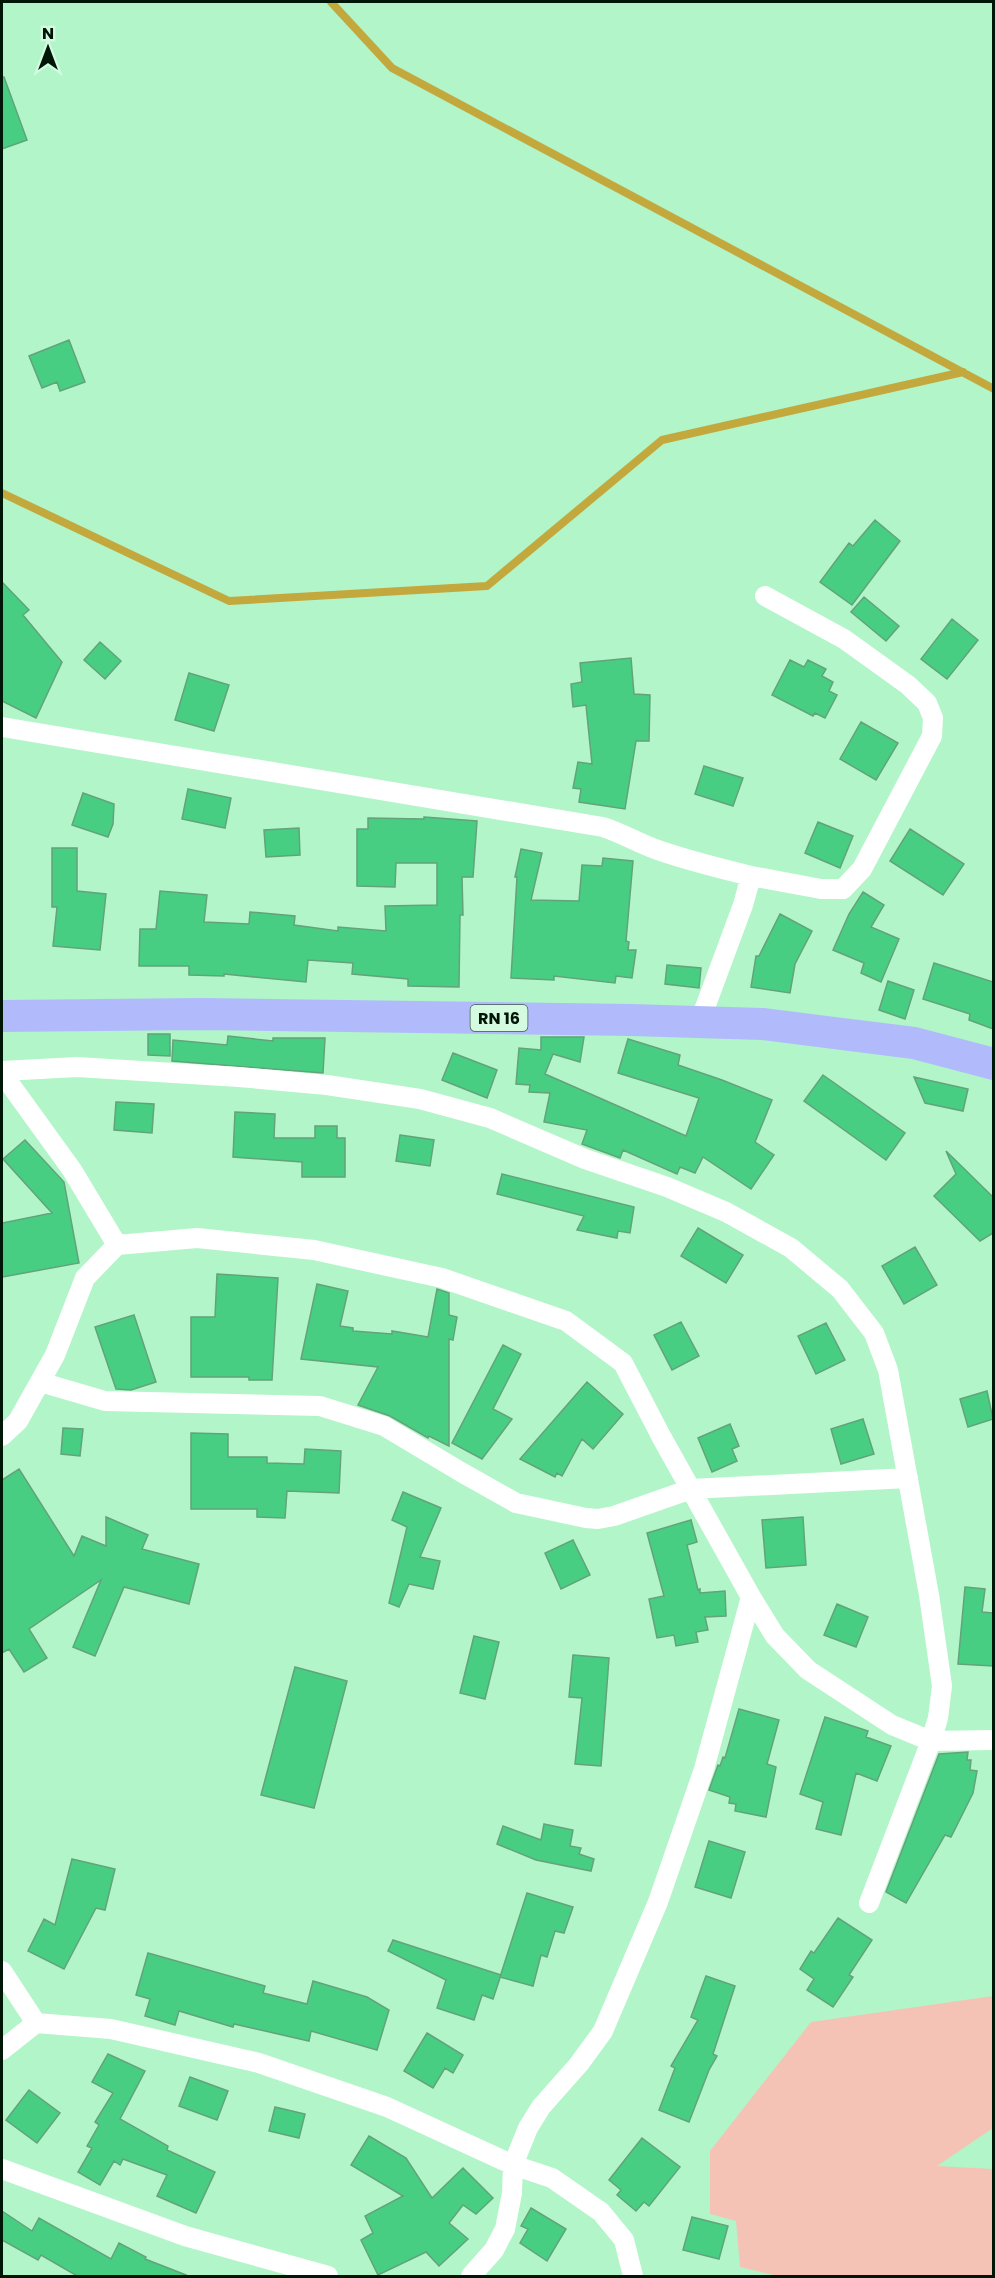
<svg xmlns="http://www.w3.org/2000/svg" width="995" height="2278" font-family="Poppins,sans-serif">
  <style>
    .green { fill: #f4c3b6 }
    .lines { fill: none; stroke-linecap: round; stroke-linejoin: round }
    .stream { stroke: #c3a83d; stroke-width: 8 }
    .building { fill: #48ce83; stroke: #62a37a; stroke-width: 1.5 }
    .minor { stroke: #fff; stroke-width: 20 }
    .primary { stroke: #b1bbfb; stroke-width: 32 }
    .labels { text-anchor: middle; dominant-baseline: central; stroke-width: 5; stroke-linejoin: round; paint-order: stroke }
    .shield { fill: #d4fbe0; stroke: #405b48; stroke-width: 1.5 }
    .shield-label { font-size: 16px; font-weight: bold; fill: #001607 }
  </style>
  <rect width="100%" height="100%" fill="#b2f5c8"/>
  <path class="green" d="M993 1996V2128L937 2166 993 2169V2276H778L740 2267 736 2221 710 2214V2151L811 2022Z"/>
  <g class="lines">
    <path class="stream" d="M331 2 392 68 994 389
      M2 493 229 601 487 586 662 440 963 372"/>
  </g>
  <path class="building" d="M2 77H4L27 140 2 149Z
    M69 340 85 382 60 391 57 382 42 388 29 356Z
    M875 520 900 541 852 605 820 582 849 543 853 546Z
    M2 582 29 610 23 615 62 662 36 718 2 701Z
    M864 597 899 626 886 641 851 612Z
    M952 619 978 640 947 679 921 659Z
    M100 642 121 661 105 679 84 660Z
    M631 658 634 694 650 695 649 741H636L625 809 579 802 581 789 573 788 578 762 592 764 586 705 573 707 571 684 582 682 580 663Z
    M790 660 804 667 808 660 826 669 822 676 833 682 829 691 837 695 825 718 815 713 813 716 772 695Z
    M189 673 229 685 214 731 175 720Z
    M861 722 898 743 876 780 840 759Z
    M704 766 743 778 733 806 695 794Z
    M188 789 231 798 225 828 182 819Z
    M83 793 114 804 113 824 108 837 72 825Z
    M424 817 477 821 473 877H462L463 915H460L459 987 408 986V979L352 974 353 963 308 960 306 982 224 974V976L189 975V966H139L140 929H156L160 891 207 895 204 922 249 924 250 912 295 916 294 925 338 931V927L386 931 385 906 437 905V863H396L395 887 357 886V829H368V818L424 819Z
    M818 822 853 836 840 868 805 853Z
    M299 828 300 855 266 857 264 830Z
    M910 829 964 864 943 895 890 861Z
    M52 848H77V891L106 894 100 950 53 946 57 907H52Z
    M521 849 542 853 531 900 579 901 582 865 602 866 603 858 633 861 626 941 629 942 628 950H636L632 978 616 976 615 983 554 976V980L511 978 517 877H515Z
    M863 892 884 905 871 927 899 939 881 982 861 973 864 963 833 950 849 914Z
    M780 914 812 931 795 964 790 993 751 987 756 956H759Z
    M934 963 993 982V1029L969 1020 970 1014 923 999Z
    M667 965 701 968 699 988 665 984Z
    M888 981 914 990 905 1019 879 1010Z
    M148 1034H170V1056L148 1055Z
    M228 1036 273 1041V1038H325L323 1073 172 1061 173 1040 227 1045Z
    M541 1037H584L580 1062 553 1054 545 1074 686 1136 699 1098 618 1073 628 1039 680 1055 678 1065 722 1080 772 1100 755 1142 774 1155 751 1189 703 1157 695 1173 680 1167 677 1174 623 1150 620 1158 582 1144 587 1130 544 1122 550 1093 529 1092 530 1085 516 1084 519 1048 541 1050Z
    M453 1053 497 1070 487 1098 442 1080Z
    M823 1075 905 1133 886 1160 804 1101Z
    M914 1077 968 1089 963 1111 925 1103Z
    M116 1102 154 1104 152 1133 114 1130Z
    M235 1112 275 1114 274 1138H315V1126H337V1138H345V1177H302V1162L233 1157Z
    M400 1135 434 1140 430 1166 396 1161Z
    M25 1140 64 1182 79 1263 2 1277V1223L52 1213 3 1159Z
    M946 1151 993 1197V1233L980 1241 934 1196 956 1174Z
    M502 1174 634 1207 630 1233 618 1231 617 1238 577 1230 584 1216 497 1194Z
    M698 1228 743 1255 726 1283 681 1256Z
    M915 1247 937 1285 904 1304 882 1266Z
    M217 1274 278 1278 272 1380H249V1377H191V1317H215Z
    M317 1284 348 1291 340 1326 353 1328V1331L392 1334V1331L428 1337 437 1289 449 1293V1315L457 1317 453 1340 449 1339V1446L429 1436 428 1438 390 1416 358 1405 378 1367 301 1359Z
    M134 1315 156 1382 131 1390 116 1389 95 1327Z
    M681 1322 699 1356 672 1370 654 1335Z
    M826 1323 845 1360 816 1374 798 1336Z
    M503 1345 521 1354 493 1409 512 1419 482 1459 452 1443Z
    M587 1382 623 1414 593 1449 582 1439 562 1476 557 1473 555 1477 520 1459Z
    M987 1391 993 1419 968 1427 960 1399Z
    M863 1419 874 1454 841 1464 831 1429Z
    M730 1424 739 1446 732 1449 737 1461 712 1472 698 1438Z
    M63 1428 83 1429 80 1456 61 1454Z
    M191 1433 228 1434V1457H267V1463L304 1464 305 1449 341 1451 339 1493 287 1491 285 1518 257 1517V1509H191Z
    M19 1469 74 1556 82 1536 106 1546V1517L148 1535 142 1549 199 1564 189 1604 124 1587 95 1656 73 1647 101 1580 29 1629 47 1658 24 1672 9 1649 2 1653V1480Z
    M403 1492 441 1508 420 1557 440 1561 433 1589 409 1584 399 1607 389 1603 407 1527 392 1520Z
    M803 1517 806 1565 766 1568 762 1520Z
    M691 1520 697 1542 687 1545 698 1590 700 1589V1593L725 1591 726 1616 705 1617 708 1630 696 1632 698 1642 676 1646 674 1635 657 1638 649 1599 664 1596 647 1533Z
    M573 1540 590 1575 561 1589 545 1553Z
    M965 1587 985 1589 982 1612 993 1613V1666L958 1664Z
    M837 1604 868 1617 856 1647 824 1635Z
    M474 1636 499 1642 485 1699 460 1693Z
    M573 1655 609 1658 601 1766 575 1764 582 1698 569 1697Z
    M295 1667 347 1681 314 1808 261 1795Z
    M739 1709 779 1720 767 1764 776 1767 766 1817 735 1811 736 1804 729 1803 730 1797 709 1790 718 1765 720 1766 723 1757 725 1758Z
    M825 1717 868 1731 866 1737 891 1746 877 1781 856 1773 841 1835 816 1829 823 1802 800 1794Z
    M968 1752 967 1760H971L970 1770 977 1771 973 1793 951 1837 945 1835 906 1903 886 1892 939 1754Z
    M544 1824 573 1830 570 1846 581 1848 579 1854 594 1859 591 1871 536 1860 497 1844 503 1826 541 1840Z
    M709 1841 745 1852 731 1898 695 1887Z
    M72 1859 115 1869 105 1910 96 1908 64 1969 28 1951 44 1919 55 1925Z
    M527 1893 573 1907 564 1933 555 1931 547 1957 541 1955 533 1986 500 1977Z
    M838 1918 872 1940 849 1975 853 1977 833 2007 807 1990 814 1979 800 1969 811 1951 814 1953Z
    M393 1940 501 1975 493 1999 482 1995 474 2020 437 2008 446 1980 388 1951Z
    M148 1953 265 1986 263 1993 307 2004 313 1981 367 1997 389 2010 377 2050 311 2031 309 2041 234 2024 233 2027 179 2011 175 2025 145 2016 150 1999 136 1995Z
    M706 1976 735 1986 713 2054 717 2056 709 2070 689 2122 659 2110 675 2068 671 2066 698 2020 691 2017Z
    M427 2033 463 2055 453 2073 445 2068 433 2088 404 2071Z
    M108 2054 145 2071 120 2119 168 2146 167 2150 215 2172 196 2213 157 2196 167 2175 123 2159 120 2165 114 2161 100 2185 78 2172 92 2148 87 2146 99 2125 95 2122 113 2093 92 2082Z
    M190 2077 228 2091 217 2120 179 2106Z
    M29 2090 60 2113 37 2143 6 2120Z
    M275 2107 305 2114 299 2138 269 2131Z
    M369 2136 406 2158 432 2198 463 2168 493 2198 476 2214 463 2205 449 2223 468 2239 439 2266 426 2252 378 2275 361 2240 373 2233 365 2216 403 2196 351 2165Z
    M642 2138 680 2167 649 2206 644 2202 636 2211 617 2195 621 2190 609 2180Z
    M531 2208 566 2229 547 2261 520 2243 528 2229 521 2226Z
    M2 2211 32 2231 39 2218 111 2259 119 2243 146 2257 145 2259 186 2275 185 2277H79L41 2255 38 2260 2 2240Z
    M692 2217 728 2226 719 2259 683 2250Z"/>
  <g class="lines">
    <path class="minor" d="M2 727 603 827C621 833 637 842 655 849 686 860 718 868 751 876L743 905 700 1021
      M751 876 821 889H843L862 869 932 736 933 718 927 703 908 685 844 639 765 596
      M2 1071 77 1067 239 1077 327 1085 420 1099 490 1118 585 1159 667 1187 726 1212 791 1248 840 1289 874 1333 888 1370 929 1595 942 1686 938 1718 931 1741 869 1903
      M2 1073 72 1170 117 1245
      M40 1382 105 1401 320 1406 384 1426 461 1472 516 1503 586 1518 598 1519 614 1516 691 1489 908 1478
      M2 1436 18 1421 55 1355 85 1278 117 1245 197 1238 314 1250 442 1278 566 1321 623 1363 662 1438 751 1597 775 1636 808 1670 892 1725 931 1741 994 1740
      M2 1971 36 2023 2 2050
      M36 2023 111 2029 259 2063 387 2107 513 2165 552 2178 601 2212 624 2240 633 2276
      M2 2169 185 2236 328 2276
      M471 2276 494 2250 505 2229 512 2193 513 2165 528 2128 541 2107 579 2064 603 2031 658 1902 704 1769 751 1597"/>
    <path class="primary" d="M2 1016 202 1014 631 1020 762 1024 914 1043 994 1064"/>
  </g>
  <g class="labels">
    <rect class="shield" x="470.5" y="1005" width="57" height="26" rx="4.5"/>
    <g class="shield-label">
      <text x="499" y="1018">RN 16</text>
    </g>
  </g>
  <rect width="995" height="2278" fill="none" stroke="#001607" stroke-width="6"/>
  <g transform="translate(48 48)" stroke="#d4fbe0" stroke-width="4.5" paint-order="stroke">
  <path d="M0-4.5L10 22L0 15L-10 22Z" fill="#001607"/>
  <text y="-9" font-size="16" font-weight="bold" text-anchor="middle" fill="#001607">N</text>
  </g>
</svg>
